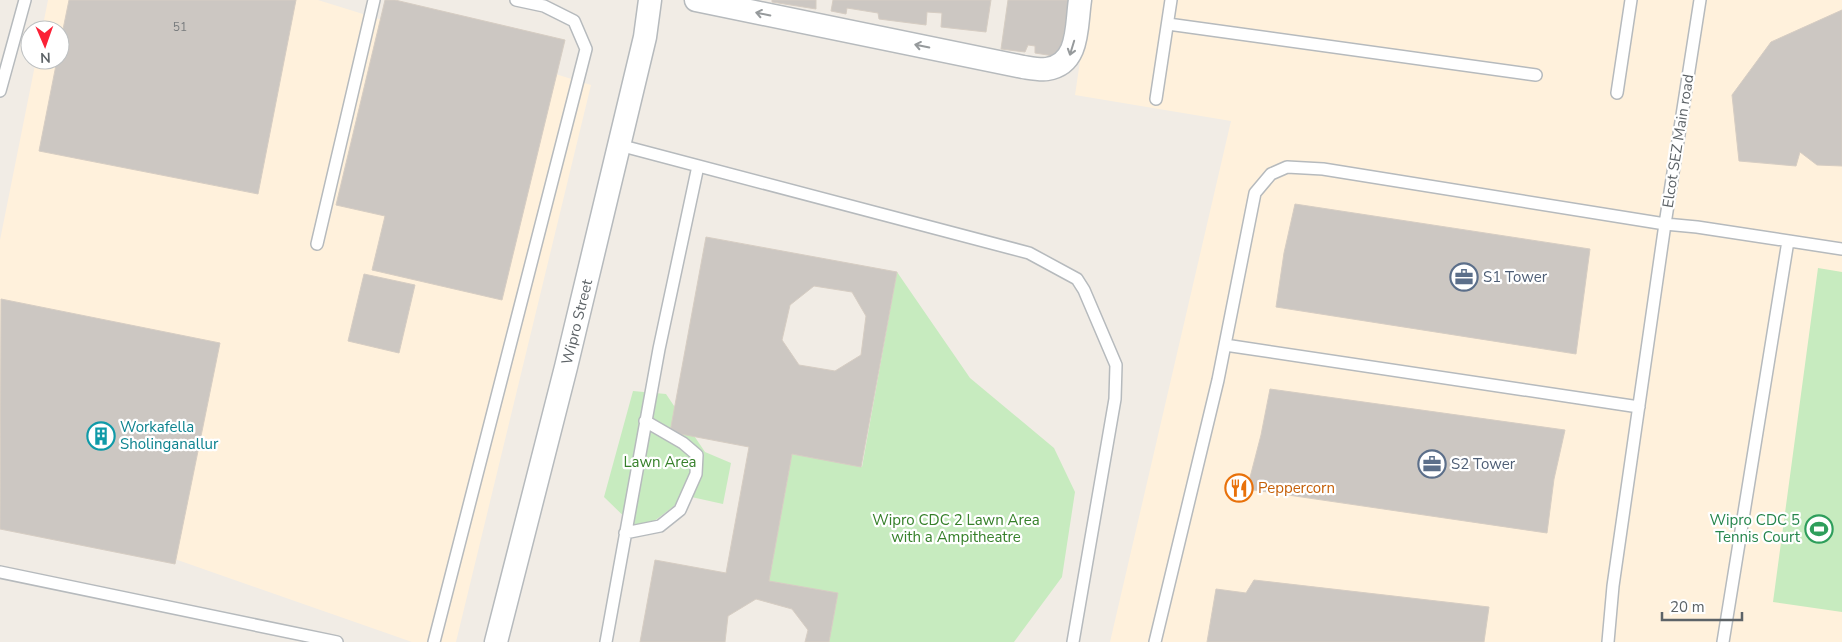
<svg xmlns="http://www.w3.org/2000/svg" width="1842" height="642" font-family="'Nunito Sans',sans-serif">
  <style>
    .commercial { fill: #fff1dc }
    .green { fill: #c7ebbf }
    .building { fill: #ccc7c2; stroke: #d6cdc3; fill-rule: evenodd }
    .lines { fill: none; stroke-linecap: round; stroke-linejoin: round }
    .service-casing { stroke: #b6babd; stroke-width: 14 }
    .minor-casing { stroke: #b6babd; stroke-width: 25 }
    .service { stroke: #fff; stroke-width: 11 }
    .minor { stroke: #fff; stroke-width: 22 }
    .oneway { stroke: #969a9c }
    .labels { text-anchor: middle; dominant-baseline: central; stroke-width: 4.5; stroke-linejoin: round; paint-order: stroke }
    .number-label { font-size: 12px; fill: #797c7e }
    .street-label { font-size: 15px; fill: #5d6367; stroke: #fff }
    .service-label { font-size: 15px; fill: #4e5e75; stroke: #fff; text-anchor: start }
    .culture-label { font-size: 15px; fill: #0d838f; stroke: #fff; text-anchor: start }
    .park-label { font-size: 15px; fill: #36802a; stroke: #fff }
    .food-label { font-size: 15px; fill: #c56008; stroke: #fff; text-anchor: start }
    .leisure-label { font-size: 15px; fill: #27864d; stroke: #fff; text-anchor: end }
  </style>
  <rect width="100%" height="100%" fill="#f1ece5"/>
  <path class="commercial" d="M48 0H318L591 85 456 642H412L12 502 0 510V240L36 60H60V30H42Z
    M1089 0H1842V642H1110L1231 121 1075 95Z"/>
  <path class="green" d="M1818 268 1842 272V612L1773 602Z
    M897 272 970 378 1054 448 1075 492 1062 577 1014 642H829L838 593 769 581 792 454 862 467Z
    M633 391 666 394 705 452 731 463 723 504 687 496 640 532 604 497Z"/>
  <path class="building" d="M69 0H296L258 194 39 151 57 60H60V44Z
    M385 0H395L565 40 502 300 372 270 385 216 336 205Z
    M772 0H816V9L772 2Z
    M833 0H991L986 32 941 27 942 13 927 12 926 25 879 19 878 13 847 8 846 14 831 11Z
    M1008 0H1069L1060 57 1035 53V46L1028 45 1025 52 1001 49Z
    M1842 10V166L1817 165 1800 152 1796 166 1739 161 1732 95 1771 42Z
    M1295 204 1590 249 1576 354 1276 307 1284 253Z
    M706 237 897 272 861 467 792 454 769 581 838 593 829 642H805L808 630 792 609 756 599 728 616 725 642H640L655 560 726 573 749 447 670 432ZM814 286 852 292 866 316 861 355 835 371 799 365 782 340 790 305Z
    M364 274 415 285 399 353 348 341Z
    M1 299 220 343 175 564 0 529Z
    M1270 389 1565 430 1554 479 1547 533 1247 489 1261 435Z
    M1254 580 1489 607 1484 642H1207L1216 589 1246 593Z"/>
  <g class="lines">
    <g class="service-casing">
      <path id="service" d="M1168 24 1536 75
        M0 91 25 0
        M1617 93 1631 0
        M1156 99 1171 0
        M619 145 1029 253 1077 279 1084 290 1116 365 1115 399 1073 642
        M317 244 374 0
        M1225 345 1639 407
        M625 533 660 526 680 510 696 474 697 455 683 443 645 421
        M0 572 337 642
        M434 642 586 49 574 21 544 6 516 0
        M606 642 659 349 698 166
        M1155 642 1218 380 1255 193 1271 174 1287 167 1323 169 1665 224 1697 227 1842 249
        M1608 642 1613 586 1665 224 1700 0
        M1723 642 1788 241"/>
    </g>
    <g class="minor-casing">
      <path id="minor" d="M696 0 1023 67C1030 68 1040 70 1047 69 1080 64 1076 26 1080 0
        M496 642 566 367 645 37 650 0"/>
    </g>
    <use href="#service" class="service"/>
    <use href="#minor" class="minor"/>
  </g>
  <defs><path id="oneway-shaft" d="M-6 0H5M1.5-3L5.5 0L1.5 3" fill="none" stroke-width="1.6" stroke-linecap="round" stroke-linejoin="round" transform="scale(1.25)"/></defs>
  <g class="oneway">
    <use href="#oneway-shaft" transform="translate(763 14) rotate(-168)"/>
    <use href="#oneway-shaft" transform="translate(922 46) rotate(-168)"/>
    <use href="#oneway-shaft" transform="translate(1072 48) rotate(107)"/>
  </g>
  <defs>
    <g id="office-ring" transform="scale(1.4375)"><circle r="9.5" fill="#fff" stroke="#5c6f8a" stroke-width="1.5"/><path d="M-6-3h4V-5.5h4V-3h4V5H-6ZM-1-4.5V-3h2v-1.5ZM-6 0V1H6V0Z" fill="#5c6f8a"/></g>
    <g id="building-ring" transform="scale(1.4375)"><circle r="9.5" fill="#fff" stroke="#0f9aa8" stroke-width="1.5"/><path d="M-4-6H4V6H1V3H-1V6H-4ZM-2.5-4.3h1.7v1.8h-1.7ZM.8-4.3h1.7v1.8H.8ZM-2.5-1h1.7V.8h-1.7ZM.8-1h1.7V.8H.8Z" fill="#0f9aa8"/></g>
    <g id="restaurant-ring" transform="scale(1.4375)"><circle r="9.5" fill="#fff" stroke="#e8710a" stroke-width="1.5"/><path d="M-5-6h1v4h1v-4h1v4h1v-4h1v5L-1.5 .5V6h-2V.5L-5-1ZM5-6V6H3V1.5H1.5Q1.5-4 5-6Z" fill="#e8710a"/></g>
    <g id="stadium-ring" transform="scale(1.4375)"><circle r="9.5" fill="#fff" stroke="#2e9e5b" stroke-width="1.5"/><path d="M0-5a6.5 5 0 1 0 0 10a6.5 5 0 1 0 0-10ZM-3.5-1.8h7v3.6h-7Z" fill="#2e9e5b"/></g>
  </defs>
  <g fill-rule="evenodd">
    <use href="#office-ring" x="1464" y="277"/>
    <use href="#building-ring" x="101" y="436"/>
    <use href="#office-ring" x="1432" y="464"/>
    <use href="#restaurant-ring" x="1239" y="488"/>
    <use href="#stadium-ring" x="1819" y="529"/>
  </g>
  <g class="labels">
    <g class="number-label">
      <text x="180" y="27">51</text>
    </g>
    <g class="street-label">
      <text transform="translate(1678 141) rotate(-81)">Elcot SEZ Main road</text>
      <text transform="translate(577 322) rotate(-76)">Wipro Street</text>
    </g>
    <g class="service-label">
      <text x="1483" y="277">S1 Tower</text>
      <text x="1451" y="464">S2 Tower</text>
    </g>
    <g class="culture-label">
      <text x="120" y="427">Workafella<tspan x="120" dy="17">Sholinganallur</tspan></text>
    </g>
    <g class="park-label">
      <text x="660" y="462">Lawn Area</text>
      <text x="956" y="520">Wipro CDC 2 Lawn Area<tspan x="956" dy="17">with a Ampitheatre</tspan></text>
    </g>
    <g class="food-label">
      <text x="1258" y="488">Peppercorn</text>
    </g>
    <g class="leisure-label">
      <text x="1800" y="520">Wipro CDC 5<tspan x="1800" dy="17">Tennis Court</tspan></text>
    </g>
  </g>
  <g transform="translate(45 45) rotate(178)"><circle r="24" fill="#ffffff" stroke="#bec1c2"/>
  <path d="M0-4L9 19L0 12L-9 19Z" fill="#fb2136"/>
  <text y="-8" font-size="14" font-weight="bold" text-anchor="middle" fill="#5d6367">N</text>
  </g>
  <path d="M1662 612v8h80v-8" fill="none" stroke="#5d6367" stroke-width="2.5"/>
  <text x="1670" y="612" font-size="15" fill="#5d6367" stroke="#ffffff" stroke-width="4" paint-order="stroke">20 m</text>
</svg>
